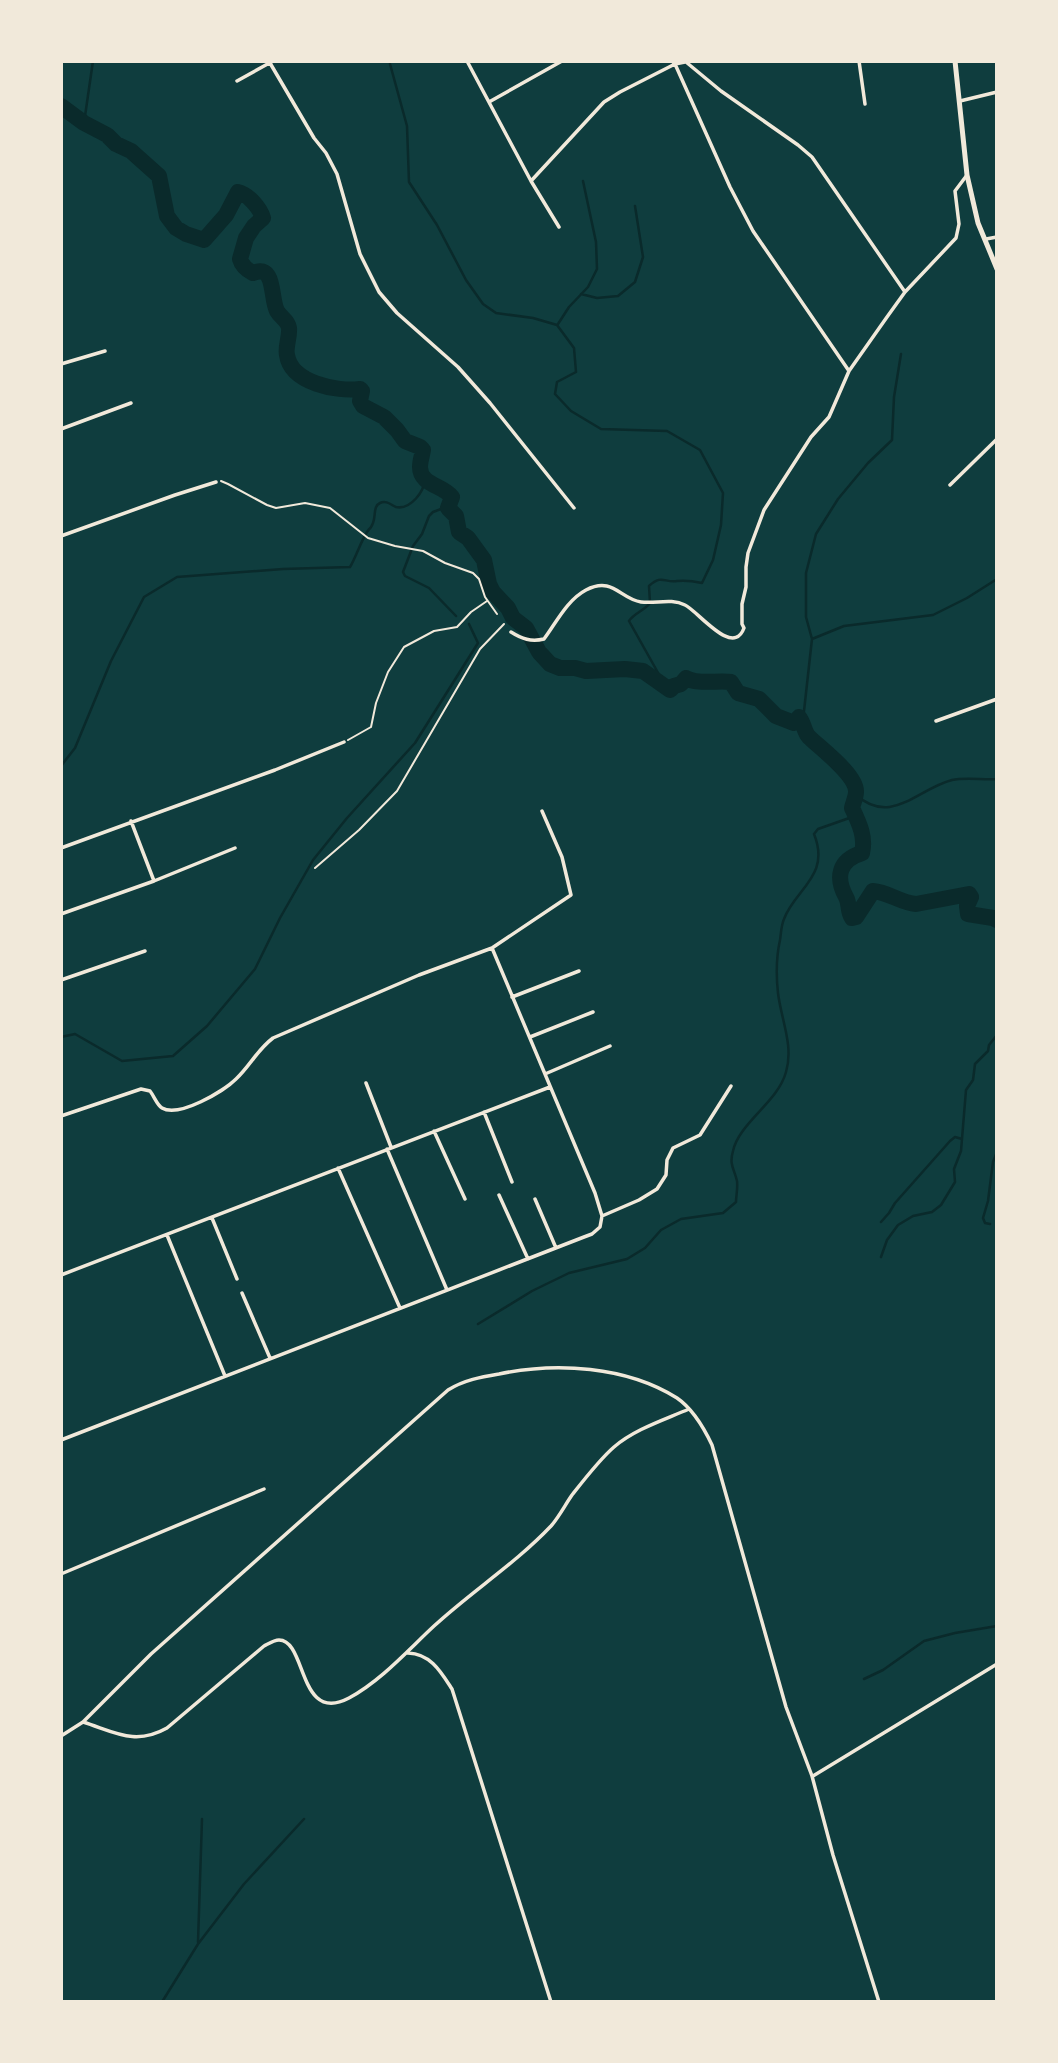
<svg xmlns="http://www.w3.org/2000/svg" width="1058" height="2063" font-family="Mulish,sans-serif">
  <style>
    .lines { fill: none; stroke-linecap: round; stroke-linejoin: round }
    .stream { stroke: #0a2a2b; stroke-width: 2.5 }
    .river { stroke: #0a2a2b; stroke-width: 16 }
    .path { stroke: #f1e9da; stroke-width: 2 }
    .minor { stroke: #f1e9da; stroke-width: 3.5 }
    .secondary { stroke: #f1e9da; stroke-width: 5 }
  </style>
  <rect width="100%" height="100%" fill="#0f3d3e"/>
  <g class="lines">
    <path class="stream" d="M390 64 407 126 409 182 437 225 466 280 483 304 496 313 533 318 557 325 574 348 576 372 557 382 555 394 571 411 601 429 667 431 700 450 723 493 721 525 713 560 702 583C693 581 686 580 677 581 664 583 662 574 649 586L650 603C644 611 634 613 629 621L666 687
      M84 123 93 61
      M581 294 597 298 618 296 635 282 643 257 635 206
      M558 324 569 307 588 287 597 269 596 242 583 181
      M449 506 433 512 429 516 422 534 413 546 403 572 405 576 429 588 456 616
      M812 639 844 626 933 615 967 598 997 579
      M801 719 804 711 812 639 806 617V573L816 534 838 499 868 463 892 440 894 397 901 354
      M61 766 75 748 111 661 144 597 177 577 283 569 350 567C356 557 361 541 367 532 372 525 370 530 373 523 376 516 373 506 380 503 387 500 391 505 396 507 410 510 426 491 424 478
      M855 794C891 827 917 789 952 780 965 777 983 780 997 779
      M61 1037 75 1034 122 1061 173 1056 207 1026 255 969 280 918 313 860 347 818 415 743 478 643 469 624
      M881 1222 889 1213 895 1203 950 1141 955 1137 962 1139
      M990 1224 985 1223 983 1218 988 1201 993 1162 997 1152
      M881 1257 887 1240 898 1225 913 1216 932 1212 941 1205 955 1182 954 1169 961 1151 966 1090 973 1080 975 1064 988 1051 989 1045 997 1035
      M478 1324 532 1291 569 1273 627 1259 645 1248 661 1230 681 1219 723 1213 736 1202C736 1196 738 1188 737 1181 734 1168 729 1165 733 1151 739 1123 778 1102 786 1072 794 1046 781 1019 778 993 776 975 776 958 780 940 781 934 781 926 784 919 795 889 831 876 814 834L818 829 855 816
      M864 1679 883 1670 924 1641 955 1633 997 1626
      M198 1942 202 1819
      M162 2002 198 1944 244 1884 304 1819"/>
    <path class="river" d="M61 106 84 123 107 135 116 144 131 151 159 176 167 216 176 228 186 234 204 240 226 215 238 192C248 194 260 208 263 218L254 226 246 238 240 259C242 266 247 270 253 273 276 264 270 297 277 311 281 318 288 320 289 328 290 337 285 347 287 355 291 383 337 392 360 389L362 391 360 401 363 406 384 417 397 430 405 441 420 447 423 450C422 456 420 461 420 467 420 485 443 485 452 497L448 508 456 516 459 532 468 538 484 560 489 584 493 592 508 608 513 618 526 628 539 652 550 664 560 668H575L586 671 625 669 643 671 670 690 674 686 681 684 686 678C697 685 718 680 731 682L738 693 759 699 776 716 794 723 799 717C804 723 804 732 809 737 820 748 857 775 856 792 856 797 853 803 852 808 859 823 866 837 862 853 839 860 835 877 846 897 850 904 847 910 852 918L856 917 873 891C888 892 901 903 916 904L969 894 971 897 967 906 968 914 993 918 997 920"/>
    <path class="path" d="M221 481 228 484 267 505 276 508 305 503 330 508 368 538 395 546 423 551 445 563 473 573 479 579 485 597 497 614
      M348 740 371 727 376 703 388 672 404 647 434 631 457 627 471 612 487 601
      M315 868 359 830 397 791 480 649 504 624"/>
    <path class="minor" d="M467 61 531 181 559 227
      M672 61 675 64 730 187 753 231 849 371
      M859 61 865 104
      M686 62 721 91 798 145 812 157 905 292
      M270 63 314 138 326 153 337 174 360 254 379 292 397 313 458 367 490 403 574 508
      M237 81 273 61
      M960 101 997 92
      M489 102 562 61
      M531 181 604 102 620 92 675 64 685 62
      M986 239 997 237
      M61 364 105 351
      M61 429 131 403
      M950 485 997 439
      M61 536 175 495 216 482
      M511 632C522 639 531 642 544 639 556 623 567 600 586 590 613 576 620 599 641 602 656 604 671 598 685 605 698 611 733 658 744 628L742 624V604L746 587V567L748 553 764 510 811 437 829 417 849 371 887 317 905 292 956 238 959 224 955 191 967 175
      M936 721 997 699
      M131 821 154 881
      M61 848 275 770 344 742
      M61 914 154 881 235 848
      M61 980 145 951
      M512 997 579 971
      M530 1037 593 1012
      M545 1074 610 1046
      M366 1083 391 1147
      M484 1112 512 1182
      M61 1116 141 1089 150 1091C154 1096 157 1105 162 1108 179 1118 224 1091 236 1079 250 1066 257 1050 273 1038L419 975 492 948 571 895 562 857 542 811
      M434 1131 465 1199
      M387 1149 447 1290
      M338 1168 400 1308
      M499 1195 528 1259
      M535 1199 556 1248
      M602 1216 639 1200 657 1189 666 1175 667 1160 673 1148 700 1135 731 1086
      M212 1218 237 1279
      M167 1235 225 1376
      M61 1275 550 1087
      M242 1293 270 1358
      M61 1440 584 1237 592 1234 600 1227 602 1216 595 1193 492 948
      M61 1574 264 1489
      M408 1653C431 1654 441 1672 452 1689L551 2002
      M83 1722C115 1732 135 1746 167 1728L264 1646C268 1644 274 1640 279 1640 307 1640 298 1725 349 1698 382 1680 408 1650 434 1626 472 1591 516 1563 551 1526 559 1517 565 1505 572 1495 583 1481 600 1459 614 1447 635 1429 664 1420 689 1409
      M61 1736 83 1722 151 1654 448 1390C464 1380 481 1377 499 1374 556 1362 626 1366 677 1398 693 1409 704 1428 712 1445L786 1707 812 1776 833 1855 879 2002
      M813 1776 997 1664"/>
    <path class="secondary" d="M955 61 967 175 978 223 997 269"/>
  </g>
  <rect width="1058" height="2063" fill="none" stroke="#f1e9da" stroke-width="126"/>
</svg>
